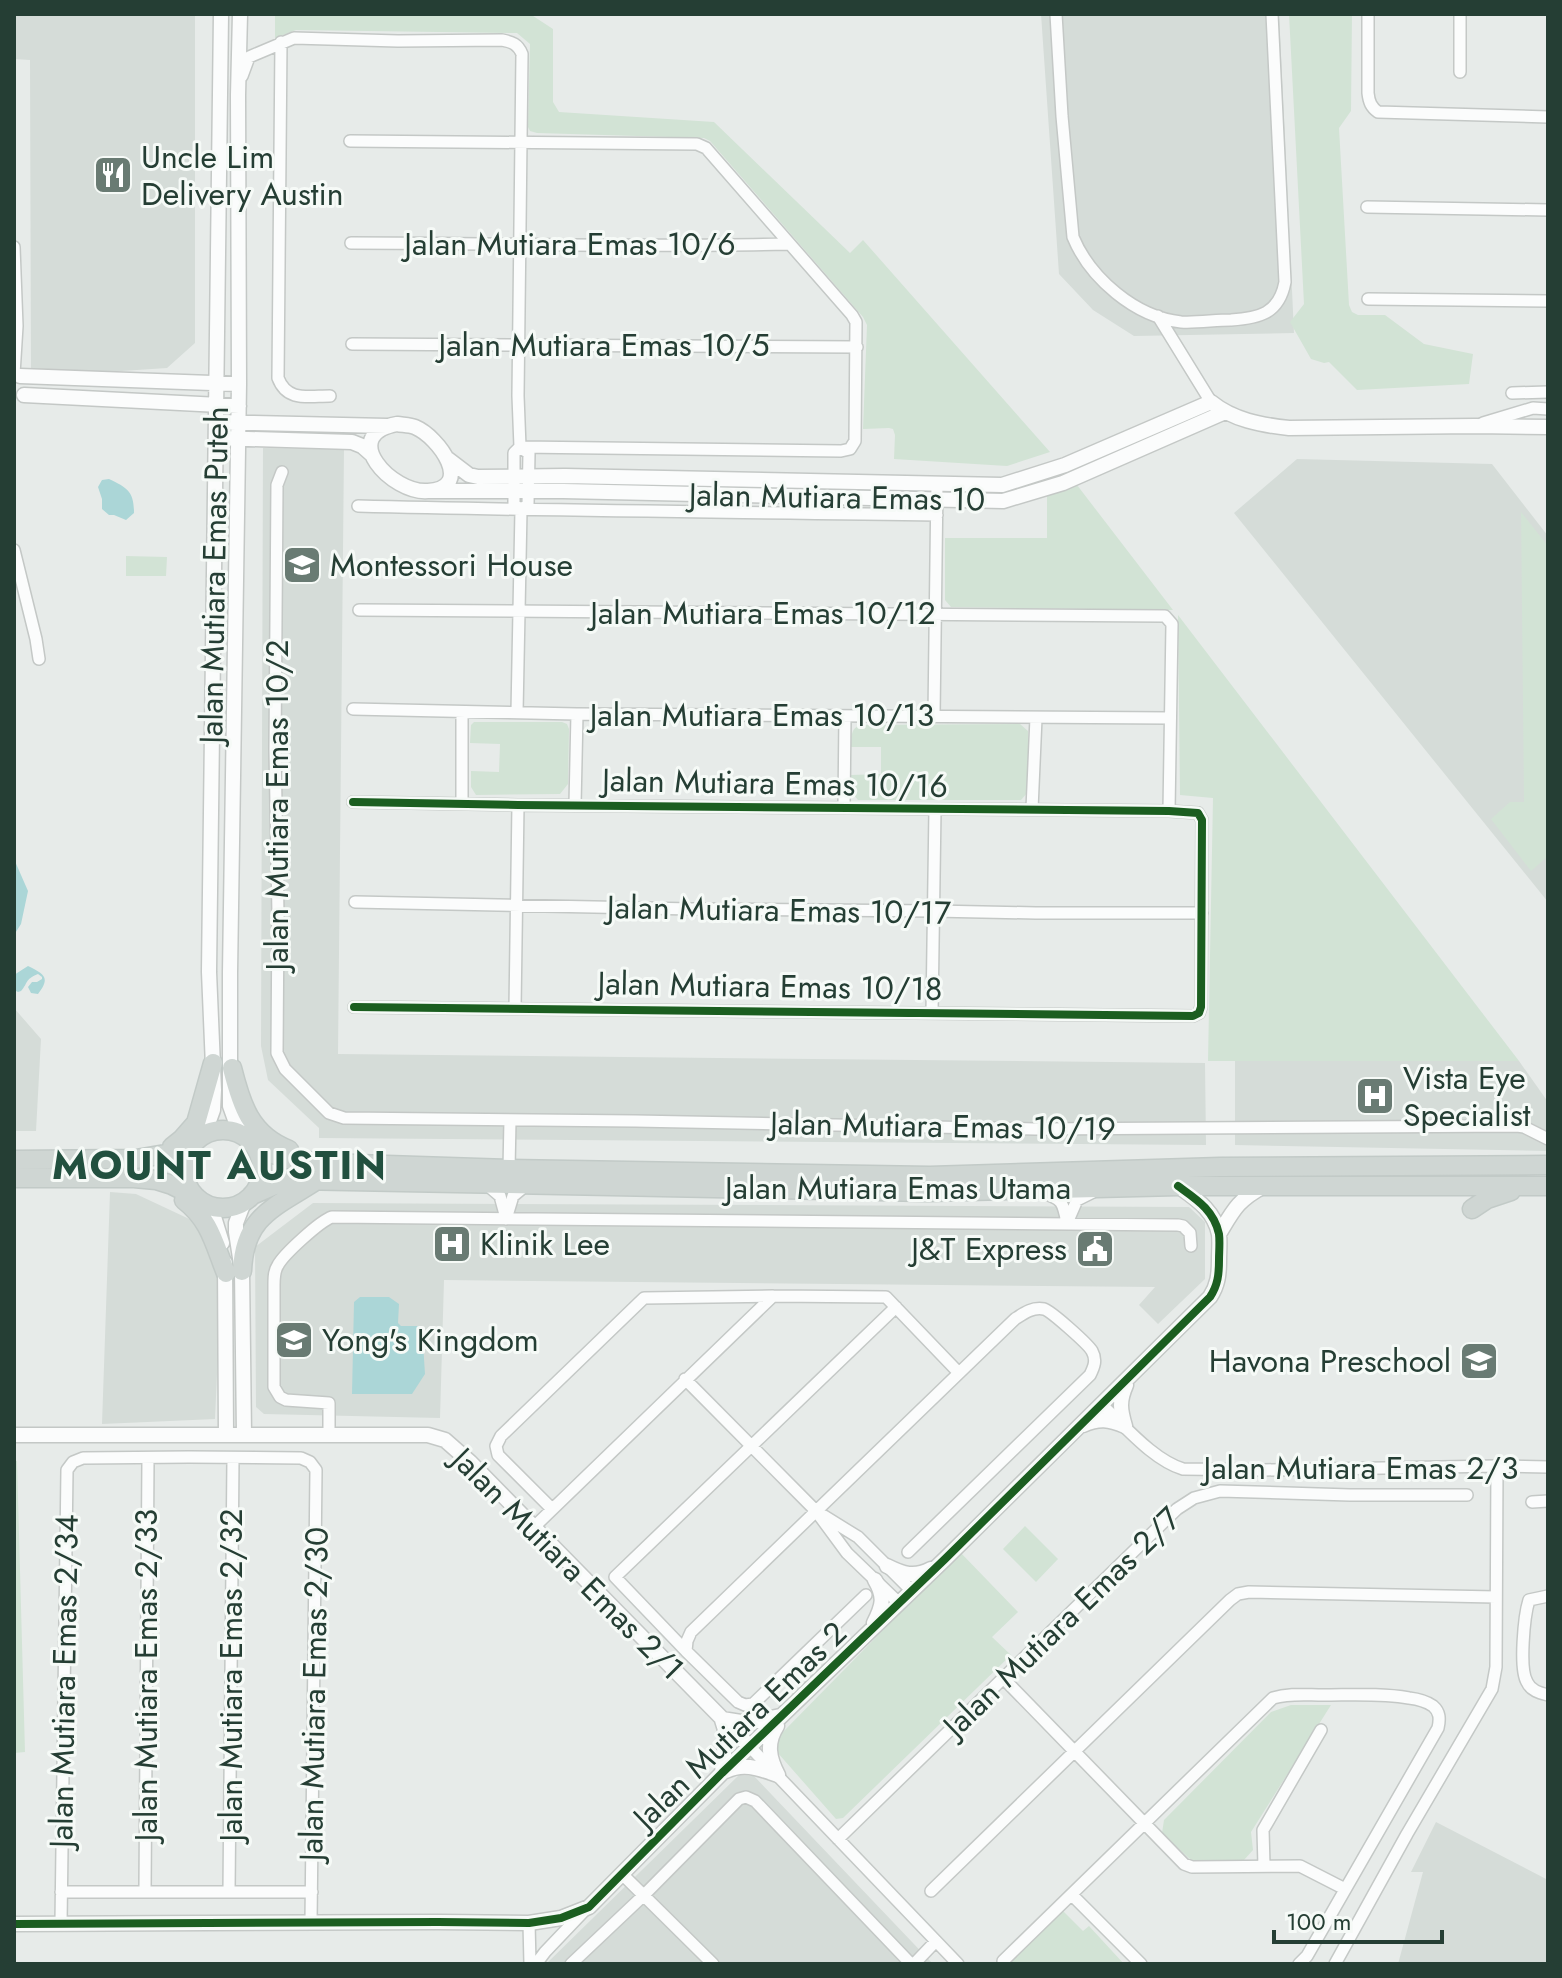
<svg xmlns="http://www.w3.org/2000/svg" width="1562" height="1978" font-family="Jost,sans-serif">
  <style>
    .built { fill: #d5dcd8 }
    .green { fill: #d2e3d5 }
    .water { fill: #abd6d7 }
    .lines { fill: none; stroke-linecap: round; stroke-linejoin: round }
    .minor-casing { stroke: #c4c8c6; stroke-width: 14 }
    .tertiary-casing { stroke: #c4c8c6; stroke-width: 17 }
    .primary-casing { stroke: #c2cac7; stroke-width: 21 }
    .minor { stroke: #fbfcfc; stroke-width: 11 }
    .tertiary { stroke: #fbfcfc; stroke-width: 14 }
    .primary { stroke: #cfd6d3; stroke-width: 18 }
    .cycleway-casing { stroke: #f6faf7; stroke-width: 13 }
    .cycleway { stroke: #1b5e20; stroke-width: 8 }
    .labels { text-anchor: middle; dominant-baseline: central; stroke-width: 6; stroke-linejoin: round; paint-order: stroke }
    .poi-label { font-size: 32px; fill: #253e34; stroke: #f6faf7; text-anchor: start }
    .street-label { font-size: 32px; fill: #253e34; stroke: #f6faf7 }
    .district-label { font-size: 40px; font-weight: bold; letter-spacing: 2px; fill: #22503f; stroke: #f6faf7 }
  </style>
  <rect width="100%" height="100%" fill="#e7ebe9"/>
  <path class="built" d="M14 14H195V343L167 368 31 377 30 60 14 59Z
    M1041 14H1279L1294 333 1134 336 1093 310 1059 274Z
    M263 448 344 449 338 1054 1205 1063 1206 1145 319 1138V1128L268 1080 261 1046Z
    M1297 459 1492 464 1548 536V902L1234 513Z
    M14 1008 41 1039 36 1131H14Z
    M1235 1061H1519L1548 1102V1151L1235 1145Z
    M110 1192 136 1194 200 1224 221 1286 215 1419 102 1424Z
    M313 1203 1189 1207 1205 1222V1279L1158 1324 1139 1305 1155 1287 444 1280 440 1418 264 1414 256 1407 255 1247Z
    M739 1775 754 1776 933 1964H546Z
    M1436 1822 1548 1880V1964H1398L1423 1872H1411Z"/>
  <path class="green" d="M275 14H530L553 29V102L559 112 714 122 850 253 863 240 1050 452 1007 466 894 459 895 435 893 429 889 428 863 429 867 325 863 317 710 141 704 138 537 133 530 131 528 127 530 44 517 33 296 30 275 38Z
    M1289 14H1352L1351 111 1339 128 1349 305 1352 312 1358 315H1385L1424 344 1473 354 1469 384 1357 390 1329 362 1324 363 1311 359 1290 322 1304 304Z
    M1077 485 1173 610 951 607 945 600V538H1047V493Z
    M1521 512 1548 546V856L1531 871 1491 819 1510 802H1524Z
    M126 556 167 557 166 576H126Z
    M1178 615 1519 1061H1208L1213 798 1180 795Z
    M474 722H562L567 724 569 729 568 784 560 794 476 795 471 787V771L499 772 500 744 470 743 471 725Z
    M1020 724 1028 731V792L1021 800H858L852 793 851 775 881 774V747H851C852 737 850 729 860 725Z
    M14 1461H17L25 1752 14 1753Z
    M1025 1526 1058 1559 1036 1582 1003 1549Z
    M960 1552 1018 1612 992 1637 1011 1655 843 1818 836 1819 777 1752 778 1737Z
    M1291 1705H1331L1251 1832 1253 1850 1244 1860H1191L1162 1833 1164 1820 1271 1712Z
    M1063 1911 1083 1931 1089 1926 1124 1964H1006Z"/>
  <path class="water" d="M109 479C128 488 134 492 134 513L126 520 114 515H109L102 509V499L98 487 102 480Z
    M14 859 28 891 21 924 14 935Z
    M28 966C44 974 51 977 38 994L31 993 28 987 32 982H37L42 979V977L38 974C24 980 29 982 21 991L18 992 14 990V975Z
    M360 1297H389L399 1304 398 1323 401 1326H420L422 1328 425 1374 412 1394H352L354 1302Z"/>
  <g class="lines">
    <g class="minor-casing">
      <path id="minor" d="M1056 14 1062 116 1073 237C1090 278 1135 317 1181 322 1197 323 1215 320 1231 320 1259 318 1279 314 1285 282L1272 14
        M1368 14V93C1369 102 1371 107 1378 112L1548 117
        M281 42 278 378C287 402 308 396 330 396
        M1460 72V14
        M242 76 249 57 294 38 398 41 502 40C512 42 518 44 522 54L518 396 520 447 514 453V504L521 510
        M350 141 697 144 706 148 852 315 856 322 855 441 850 449 841 451 520 447
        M1367 207 1548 210
        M351 243C497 243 643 248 788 244
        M14 247 17 326 14 374
        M1368 299 1548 301
        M1158 316 1211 402
        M352 344 857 347
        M1512 393 1548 392
        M1483 423 1533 408 1548 409
        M282 472 277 485 275 750 278 914 277 1053 285 1069 329 1113 344 1118 635 1121 1035 1129 1517 1126 1524 1127 1548 1139
        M358 506C551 511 744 512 937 515
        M14 550 36 639 39 659
        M359 610 1165 616 1172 624 1169 811
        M353 709 577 714 1170 718
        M462 712V804
        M517 712 521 510 528 504 529 453 520 448
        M934 716 937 483
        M353 802 518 805 1169 811 1198 813 1202 820 1201 1007 1199 1013 1193 1016 354 1007
        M575 805 577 714
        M844 808 845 716
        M1032 809 1036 718
        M355 902 692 909 934 911 1036 913H1202
        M515 1008 518 805
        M932 1012 935 809
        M509 1169 510 1120
        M486 1184 500 1196 506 1218
        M1043 1193C1063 1199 1063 1203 1067 1223
        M506 1219 513 1196 525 1186
        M1067 1223 1077 1200 1093 1192
        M685 1379 816 1511 847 1553 899 1603
        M1102 1405C1125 1426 1153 1460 1183 1469L1264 1470 1497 1466 1548 1467
        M329 1435V1403L286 1400 280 1397 274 1387V1285C274 1278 274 1271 278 1265 284 1254 320 1221 332 1217L1178 1225 1183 1226 1190 1233 1191 1246
        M1532 1502 1548 1501
        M552 1509 498 1455 496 1446 501 1436 644 1298 773 1296 886 1297 959 1373
        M824 1516 858 1537 912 1591
        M534 1527 773 1296
        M866 1595 753 1704 745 1705 738 1702 686 1651 687 1641 691 1632 1015 1319C1024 1313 1032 1307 1044 1309 1051 1311 1088 1344 1092 1351 1097 1360 1094 1367 1090 1375L908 1552
        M1548 1596 1529 1600C1524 1616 1519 1669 1527 1682 1531 1691 1540 1693 1548 1695
        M686 1651 615 1577 896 1307
        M1004 1679 1184 1864 1192 1867 1300 1866 1345 1889
        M750 1747 958 1964
        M838 1839 1177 1509 1194 1498 1220 1491 1350 1495H1467
        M1264 1866 1263 1830 1321 1730
        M622 1874 713 1964
        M931 1891 1230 1600 1238 1594 1249 1592 1496 1597
        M61 1892H312
        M145 1892 148 1458
        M229 1892 233 1458
        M1072 1895 1141 1964
        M61 1923 67 1470 73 1462 83 1458 189 1457 301 1458 310 1462 316 1470 311 1923
        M529 1923 530 1964
        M1003 1961 1273 1698C1289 1693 1306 1695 1323 1695 1351 1695 1381 1693 1409 1698 1417 1699 1426 1701 1433 1706 1440 1712 1440 1719 1438 1728L1307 1956 1299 1964
        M536 1964 545 1952 585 1910
        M571 1964 644 1895 739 1799 746 1797 755 1801 911 1964
        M914 1964 936 1941
        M1335 1964 1407 1834 1492 1689 1496 1667 1497 1466"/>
    </g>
    <g class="tertiary-casing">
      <path id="tertiary" d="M240 14 238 95 239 384 230 973V1106L235 1120 242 1134
        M20 376 239 384
        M24 395 239 406
        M216 422 387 426
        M397 424C403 425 410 425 415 427 439 437 475 488 428 491 392 494 337 435 397 424Z
        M216 438 352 442 362 446 371 454
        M448 459 469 475 478 477 565 476 1002 485 1065 465 1211 402C1233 420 1261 425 1289 428L1475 426 1548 427
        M431 491H563L1003 501 1063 483 1225 412
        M204 1135 213 1110 214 1090 209 972 221 14
        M244 1202 236 1223V1232L242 1271 244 1435
        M208 1205 215 1220 222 1243
        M1219 1234C1234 1209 1238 1200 1264 1186
        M225 1263 226 1435
        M1083 1425C1099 1418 1109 1419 1125 1426
        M1125 1426C1120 1409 1119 1401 1126 1385
        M14 1435H428L445 1440 470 1462 750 1747
        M887 1566C903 1574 914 1578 931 1569
        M874 1623C883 1605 885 1597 875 1580
        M722 1719 747 1723 780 1716
        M722 1720 726 1733 722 1773
        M777 1726C766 1743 769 1758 778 1775
        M726 1771C744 1762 760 1769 778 1775
        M14 1924 438 1922 529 1923 561 1918 589 1907 722 1773 945 1559 1210 1297C1218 1285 1219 1274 1219 1260 1219 1252 1220 1242 1219 1234 1214 1210 1196 1199 1178 1186"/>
    </g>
    <g class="primary-casing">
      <path id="primary" d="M232 1068C241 1104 250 1135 289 1150
        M184 1169a39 39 0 1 1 78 0a39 39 0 1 1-78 0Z
        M172 1147 182 1139 196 1123 213 1063
        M257 1148 287 1159 326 1163 509 1169 930 1176 1220 1167 1548 1165
        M14 1160 136 1159 189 1150
        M14 1178H134L156 1180 172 1185 196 1197
        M252 1195 275 1185 294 1180 928 1192 1178 1186H1548
        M184 1200C210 1220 214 1243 226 1273
        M1472 1209 1487 1199 1511 1191
        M242 1271C244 1215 276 1207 317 1180"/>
    </g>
    <use href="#minor" class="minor"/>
    <use href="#tertiary" class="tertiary"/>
    <use href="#primary" class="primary"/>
    <g class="cycleway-casing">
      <path id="cycleway" d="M353 802 518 805 1169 811 1198 813 1202 820 1201 1007 1199 1013 1193 1016 354 1007
        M14 1924 438 1922 529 1923 561 1918 589 1907 722 1773 945 1559 1210 1297C1218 1285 1219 1274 1219 1260 1219 1252 1220 1242 1219 1234 1214 1210 1196 1199 1178 1186"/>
    </g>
    <use href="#cycleway" class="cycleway"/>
  </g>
  <defs>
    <g id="restaurant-square" transform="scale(2)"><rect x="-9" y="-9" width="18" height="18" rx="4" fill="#697b73" stroke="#f6faf7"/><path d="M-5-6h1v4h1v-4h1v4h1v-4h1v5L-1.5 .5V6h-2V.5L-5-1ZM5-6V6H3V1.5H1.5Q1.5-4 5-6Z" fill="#fff"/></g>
    <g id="school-square" transform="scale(2)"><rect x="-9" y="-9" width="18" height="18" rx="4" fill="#697b73" stroke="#f6faf7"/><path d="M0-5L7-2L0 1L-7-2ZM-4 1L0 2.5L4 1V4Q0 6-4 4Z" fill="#fff"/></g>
    <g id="hospital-square" transform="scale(2)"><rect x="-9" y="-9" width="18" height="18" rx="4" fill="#697b73" stroke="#f6faf7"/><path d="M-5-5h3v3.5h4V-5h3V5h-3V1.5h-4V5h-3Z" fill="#fff"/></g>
    <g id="civic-square" transform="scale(2)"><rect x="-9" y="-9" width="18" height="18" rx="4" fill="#697b73" stroke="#f6faf7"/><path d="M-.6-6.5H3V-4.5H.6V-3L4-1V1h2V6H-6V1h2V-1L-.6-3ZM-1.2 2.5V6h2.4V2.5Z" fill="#fff"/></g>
  </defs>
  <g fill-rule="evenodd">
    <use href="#restaurant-square" x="113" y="175"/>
    <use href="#school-square" x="302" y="565"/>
    <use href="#hospital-square" x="1375" y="1096"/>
    <use href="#hospital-square" x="452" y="1244"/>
    <use href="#civic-square" x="1095" y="1249"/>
    <use href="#school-square" x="294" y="1340"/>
    <use href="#school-square" x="1479" y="1361"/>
  </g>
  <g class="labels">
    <g class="poi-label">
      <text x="141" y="157">Uncle Lim<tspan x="141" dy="37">Delivery Austin</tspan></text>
      <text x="330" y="565">Montessori House</text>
      <text x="1403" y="1078">Vista Eye<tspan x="1403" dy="37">Specialist</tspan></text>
      <text x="480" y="1244">Klinik Lee</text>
      <text x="1067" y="1249" text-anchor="end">J&amp;T Express</text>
      <text x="322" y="1340">Yong's Kingdom</text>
      <text x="1451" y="1361" text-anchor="end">Havona Preschool</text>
    </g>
    <g class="street-label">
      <text x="570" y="244">Jalan Mutiara Emas 10/6</text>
      <text x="604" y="345">Jalan Mutiara Emas 10/5</text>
      <text transform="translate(837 497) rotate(1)">Jalan Mutiara Emas 10</text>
      <text transform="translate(214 575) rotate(-89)">Jalan Mutiara Emas Puteh</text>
      <text x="763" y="613">Jalan Mutiara Emas 10/12</text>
      <text x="762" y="715">Jalan Mutiara Emas 10/13</text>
      <text transform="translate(775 783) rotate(1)">Jalan Mutiara Emas 10/16</text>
      <text transform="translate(277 805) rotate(-90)">Jalan Mutiara Emas 10/2</text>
      <text transform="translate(779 910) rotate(1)">Jalan Mutiara Emas 10/17</text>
      <text transform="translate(770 986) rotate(1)">Jalan Mutiara Emas 10/18</text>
      <text transform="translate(943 1126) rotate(1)">Jalan Mutiara Emas 10/19</text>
      <text x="898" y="1188">Jalan Mutiara Emas Utama</text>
      <text x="1361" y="1468">Jalan Mutiara Emas 2/3</text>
      <text transform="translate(568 1564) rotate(45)">Jalan Mutiara Emas 2/1</text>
      <text transform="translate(1062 1622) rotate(-44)">Jalan Mutiara Emas 2/7</text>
      <text transform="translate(146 1675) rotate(-90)">Jalan Mutiara Emas 2/33</text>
      <text transform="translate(231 1675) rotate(-90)">Jalan Mutiara Emas 2/32</text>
      <text transform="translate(64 1681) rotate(-89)">Jalan Mutiara Emas 2/34</text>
      <text transform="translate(314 1694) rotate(-89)">Jalan Mutiara Emas 2/30</text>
      <text transform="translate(740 1725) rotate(-44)">Jalan Mutiara Emas 2</text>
    </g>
    <g class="district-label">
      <text x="220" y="1165">MOUNT AUSTIN</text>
    </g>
  </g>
  <rect width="1562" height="1978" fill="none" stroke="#253e34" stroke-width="32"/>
  <path d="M1274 1930v12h168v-12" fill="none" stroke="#253e34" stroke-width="4"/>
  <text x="1286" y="1930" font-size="24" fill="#253e34" stroke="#f6faf7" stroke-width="6" paint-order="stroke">100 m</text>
</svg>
